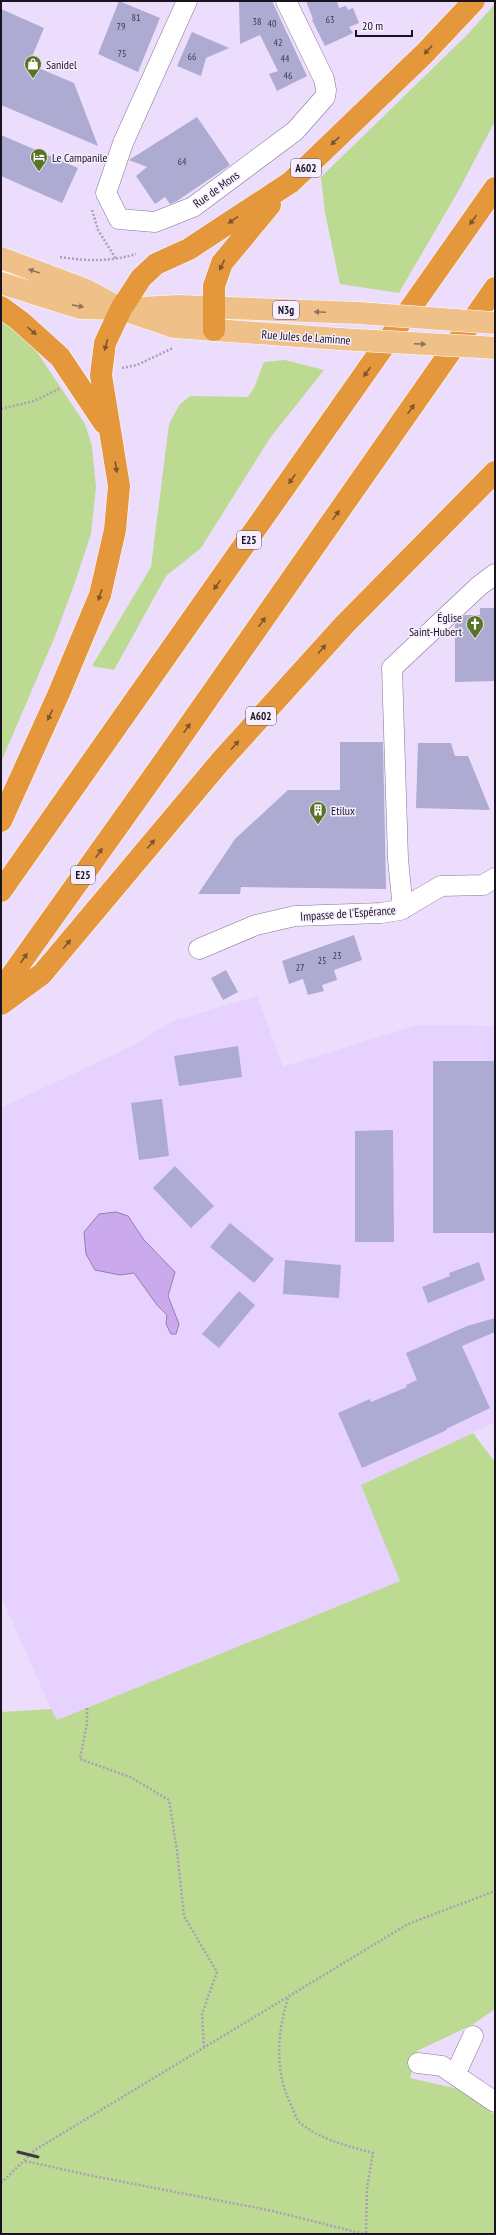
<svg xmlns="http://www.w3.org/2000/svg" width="496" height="2235" font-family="'PT Sans Narrow',sans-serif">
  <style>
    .built { fill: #e7d1fe }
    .green { fill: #bcda92 }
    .water { fill: #cba9ed; stroke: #967cb0 }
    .building { fill: #adabd2 }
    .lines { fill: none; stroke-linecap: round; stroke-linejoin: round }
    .minor-casing { stroke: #857497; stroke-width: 21 }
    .major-casing { stroke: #fff; stroke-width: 23 }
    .highway-casing { stroke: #fff; stroke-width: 23 }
    .path { stroke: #aa9eb8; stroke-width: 2.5; stroke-dasharray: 2 2; stroke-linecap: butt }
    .minor { stroke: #fff; stroke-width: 20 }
    .major { stroke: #efc189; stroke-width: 22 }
    .highway { stroke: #e5973b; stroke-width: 22 }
    .rail { stroke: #3f3848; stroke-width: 3 }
    .major-bridge-casing { stroke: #fff; stroke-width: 23; stroke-linecap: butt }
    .major-bridge { stroke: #efc189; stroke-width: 22 }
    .oneway { fill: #7f552e }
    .oneway2 { fill: #8f735a }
    .labels { text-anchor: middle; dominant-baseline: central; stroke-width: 3; stroke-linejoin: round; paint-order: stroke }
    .number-label { font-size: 10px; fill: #3e394c }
    .shield { fill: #f6eefe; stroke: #5b5563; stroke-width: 1 }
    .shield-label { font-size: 11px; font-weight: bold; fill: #191320 }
    .poi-label { font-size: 12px; fill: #191320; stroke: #f6eefe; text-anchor: start }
    .street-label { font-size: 12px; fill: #191320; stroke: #f6eefe }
  </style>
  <rect width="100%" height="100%" fill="#ecddfc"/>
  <path class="built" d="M257 996 283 1067 417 1025 495 1026V1422L361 1485 400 1581 56 1720 1 1596V1108L134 1045 171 1022Z"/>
  <path class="green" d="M495 4V121L460 188 399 293 340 284 325 213 321 177 468 34Z
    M1 319 37 352 85 424 92 446 96 487 91 534 75 582 56 634 1 762Z
    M285 360 324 370 270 438 201 548 166 576 114 670 92 666 151 567 169 424 180 404 190 396 248 397 254 388 264 362Z
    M473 1433 495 1462V2009L472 2025 417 2051 410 2078 459 2089 495 2115V2234H1V1712L51 1709 57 1720 400 1581 361 1485Z"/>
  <path class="water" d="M116 1212 128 1216 144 1240 175 1272 168 1296 179 1324 176 1334H171L166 1324 167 1315 157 1305 134 1273 120 1275 95 1270 86 1254 84 1232 99 1214Z"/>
  <path class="building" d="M119 1 160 18 138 72 98 54Z
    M239 1H272L307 76 277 91 269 74 278 71 260 35 240 44Z
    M306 1H337L339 8 346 6 348 10 353 8 359 23 349 27 353 33 325 46 312 20 313 19Z
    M1 9 44 28 29 64 74 83 98 146 1 105Z
    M192 32 229 48 206 58 201 76 177 66Z
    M197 117 230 165 177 201 170 204 165 197 155 204 136 176 147 167 129 160Z
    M1 135 78 168 62 203 1 176Z
    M480 608H495V681L455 682V624L465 615H480Z
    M340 742H383L386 889 241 887 240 894H198L235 839 288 790H340Z
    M418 743H451L455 756H468L490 810 416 808Z
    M354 935 362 960 334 970 337 980 322 985 324 991 308 995 303 979 289 984 282 961Z
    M226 970 238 992 223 1000 211 978Z
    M238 1046 242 1077 179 1086 174 1056Z
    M433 1061H495V1233H433Z
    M162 1099 169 1156 139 1160 131 1103Z
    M393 1130 394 1242H355V1131Z
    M175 1166 214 1206 191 1228 153 1188Z
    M230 1223 274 1259 254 1283 210 1247Z
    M285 1260 341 1265 339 1298 283 1294Z
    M479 1262 485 1280 428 1303 422 1287 450 1276 449 1273Z
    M239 1291 255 1305 219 1348 202 1334Z
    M495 1318V1332L462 1346 490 1408 446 1429 447 1430 362 1468 338 1413 370 1399 371 1402 407 1387 406 1385 417 1380 406 1353 467 1326Z"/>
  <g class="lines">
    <g class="minor-casing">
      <path id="minor" d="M187 1 123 143 106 193 119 219 155 222 193 207 295 131 325 97 326 90 324 79 286 1
        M403 909 398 859 392 668 479 586 495 574
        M199 949 256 925 295 916 381 913 400 910 441 886 483 885 495 878
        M418 2063 442 2066 495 2102
        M455 2075 473 2036"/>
    </g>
    <g class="major-casing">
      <path id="major" d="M1 258 84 289 121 309 174 327 339 339
        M1 283 80 308 121 309 178 306 359 313
        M480 347 495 348"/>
    </g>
    <g class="highway-casing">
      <path id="highway" d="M1 307 20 321 60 357 104 423
        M214 330V286L222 263 270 205
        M1 821 59 693 100 595 115 530 119 486 101 375 105 343 121 309 141 278 156 264 189 249 291 182 424 54 474 1
        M1 891 495 188
        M1 990 165 760 495 288
        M1 1004 42 974 220 762 345 624 495 472"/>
    </g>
    <path class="path" d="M92 210 98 230 116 259
      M60 257C86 261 111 262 136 254
      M122 368 137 365 173 348
      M1 409 34 401 59 389
      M87 1708V1723L80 1759 130 1777 169 1800 177 1851 184 1916 217 1972 202 2014 204 2048
      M288 1998C277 2035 274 2071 292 2107 294 2112 296 2119 300 2123 321 2140 348 2146 373 2153L367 2188 366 2234
      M25 2161 93 2176 273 2211 364 2234
      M1 2183 35 2150 408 1924 495 1891"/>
    <use href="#minor" class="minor"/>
    <use href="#major" class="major"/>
    <use href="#highway" class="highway"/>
    <path class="rail" d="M18 2152 38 2157"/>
    <g class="major-bridge-casing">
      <path id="major-bridge" d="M359 313 495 323
        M339 339 480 347"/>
    </g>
    <use href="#major-bridge" class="major-bridge"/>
  </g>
  <defs><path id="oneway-solid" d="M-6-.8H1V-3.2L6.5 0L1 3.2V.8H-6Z"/></defs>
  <g class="oneway">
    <use href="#oneway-solid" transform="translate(428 50) rotate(133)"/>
    <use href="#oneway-solid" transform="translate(335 141) rotate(136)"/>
    <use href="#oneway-solid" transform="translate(233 220) rotate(146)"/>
    <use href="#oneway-solid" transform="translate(473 220) rotate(125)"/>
    <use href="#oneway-solid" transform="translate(222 265) rotate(115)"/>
    <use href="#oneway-solid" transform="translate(32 331) rotate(42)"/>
    <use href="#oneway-solid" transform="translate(106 345) rotate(105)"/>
    <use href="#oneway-solid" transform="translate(367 372) rotate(125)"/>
    <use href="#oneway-solid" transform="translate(411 409) rotate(-55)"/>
    <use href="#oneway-solid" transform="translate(116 467) rotate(81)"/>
    <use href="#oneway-solid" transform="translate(292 479) rotate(125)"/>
    <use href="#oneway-solid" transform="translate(336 515) rotate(-55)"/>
    <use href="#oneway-solid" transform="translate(217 585) rotate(125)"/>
    <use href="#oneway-solid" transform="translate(100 595) rotate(108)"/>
    <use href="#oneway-solid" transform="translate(262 622) rotate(-55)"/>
    <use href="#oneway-solid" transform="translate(322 649) rotate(-48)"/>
    <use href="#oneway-solid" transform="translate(50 715) rotate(115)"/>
    <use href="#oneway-solid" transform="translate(187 728) rotate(-55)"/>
    <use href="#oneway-solid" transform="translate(235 745) rotate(-48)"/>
    <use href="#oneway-solid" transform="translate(151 844) rotate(-50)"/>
    <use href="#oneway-solid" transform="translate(99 853) rotate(-55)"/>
    <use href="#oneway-solid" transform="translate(67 944) rotate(-50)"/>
    <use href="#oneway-solid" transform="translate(24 958) rotate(-55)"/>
  </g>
  <g class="oneway2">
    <use href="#oneway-solid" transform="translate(34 271) rotate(-161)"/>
    <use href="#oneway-solid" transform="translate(78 306) rotate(11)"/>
    <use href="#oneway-solid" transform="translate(320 312) rotate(-178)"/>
    <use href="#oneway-solid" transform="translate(420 344) rotate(3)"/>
  </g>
  <defs>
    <g id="shop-pin" transform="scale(0.9)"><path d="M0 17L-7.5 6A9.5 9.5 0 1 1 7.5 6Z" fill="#597428" stroke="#f6eefe"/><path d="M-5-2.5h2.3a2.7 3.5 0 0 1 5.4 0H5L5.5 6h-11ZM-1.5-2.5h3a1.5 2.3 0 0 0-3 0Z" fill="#fff"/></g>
    <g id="hotel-pin" transform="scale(0.9)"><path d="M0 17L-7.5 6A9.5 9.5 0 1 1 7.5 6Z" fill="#597428" stroke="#f6eefe"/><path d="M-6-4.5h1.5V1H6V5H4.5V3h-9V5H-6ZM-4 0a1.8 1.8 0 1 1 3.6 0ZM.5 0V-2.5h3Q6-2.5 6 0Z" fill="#fff"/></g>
    <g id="church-pin" transform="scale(0.9)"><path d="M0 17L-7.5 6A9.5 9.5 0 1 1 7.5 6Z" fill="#597428" stroke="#f6eefe"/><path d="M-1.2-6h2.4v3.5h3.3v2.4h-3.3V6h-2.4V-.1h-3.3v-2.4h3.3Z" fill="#fff"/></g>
    <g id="building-pin" transform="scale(0.9)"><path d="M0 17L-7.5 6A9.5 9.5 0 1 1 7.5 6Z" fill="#597428" stroke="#f6eefe"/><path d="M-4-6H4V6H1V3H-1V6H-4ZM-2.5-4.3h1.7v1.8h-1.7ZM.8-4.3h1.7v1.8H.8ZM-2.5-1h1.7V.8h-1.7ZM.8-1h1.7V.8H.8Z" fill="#fff"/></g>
  </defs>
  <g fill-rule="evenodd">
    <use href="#shop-pin" x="33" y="64"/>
    <use href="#hotel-pin" x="39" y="157"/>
    <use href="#church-pin" x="475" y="624"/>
    <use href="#building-pin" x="318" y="810"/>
  </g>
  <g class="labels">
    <g class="number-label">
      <text x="136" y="17">81</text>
      <text x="330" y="19">63</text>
      <text x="257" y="21">38</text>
      <text x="272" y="23">40</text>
      <text x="121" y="26">79</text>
      <text x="278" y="42">42</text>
      <text x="122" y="53">75</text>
      <text x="192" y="56">66</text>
      <text x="285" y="58">44</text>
      <text x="288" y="75">46</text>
      <text x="182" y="161">64</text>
      <text x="337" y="955">23</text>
      <text x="322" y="960">25</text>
      <text x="300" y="967">27</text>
    </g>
    <g class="shield">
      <rect x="291" y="159" width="30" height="18" rx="3"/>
      <rect x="273" y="301" width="26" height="18" rx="3"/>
      <rect x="237" y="531" width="24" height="18" rx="3"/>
      <rect x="246" y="707" width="30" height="18" rx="3"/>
      <rect x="71" y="866" width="24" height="18" rx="3"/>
    </g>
    <g class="shield-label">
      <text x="306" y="168">A602</text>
      <text x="286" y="310">N3g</text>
      <text x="249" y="540">E25</text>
      <text x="261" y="716">A602</text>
      <text x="83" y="875">E25</text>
    </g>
    <g class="poi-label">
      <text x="46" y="64">Sanidel</text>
      <text x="52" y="157">Le Campanile</text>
      <text x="462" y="617" text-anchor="end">Église<tspan x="462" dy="14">Saint-Hubert</tspan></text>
      <text x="331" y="810">Etilux</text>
    </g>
    <g class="street-label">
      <text transform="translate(216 189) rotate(-36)">Rue de Mons</text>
      <text transform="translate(306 337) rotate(4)">Rue Jules de Laminne</text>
      <text transform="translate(348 913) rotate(-4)">Impasse de l'Espérance</text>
    </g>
  </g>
  <rect width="496" height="2235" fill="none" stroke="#191320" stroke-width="4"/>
  <path d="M356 30v6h56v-6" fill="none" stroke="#191320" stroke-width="2"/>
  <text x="362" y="30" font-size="12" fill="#191320" stroke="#f6eefe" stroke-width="3" paint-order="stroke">20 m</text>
</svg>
